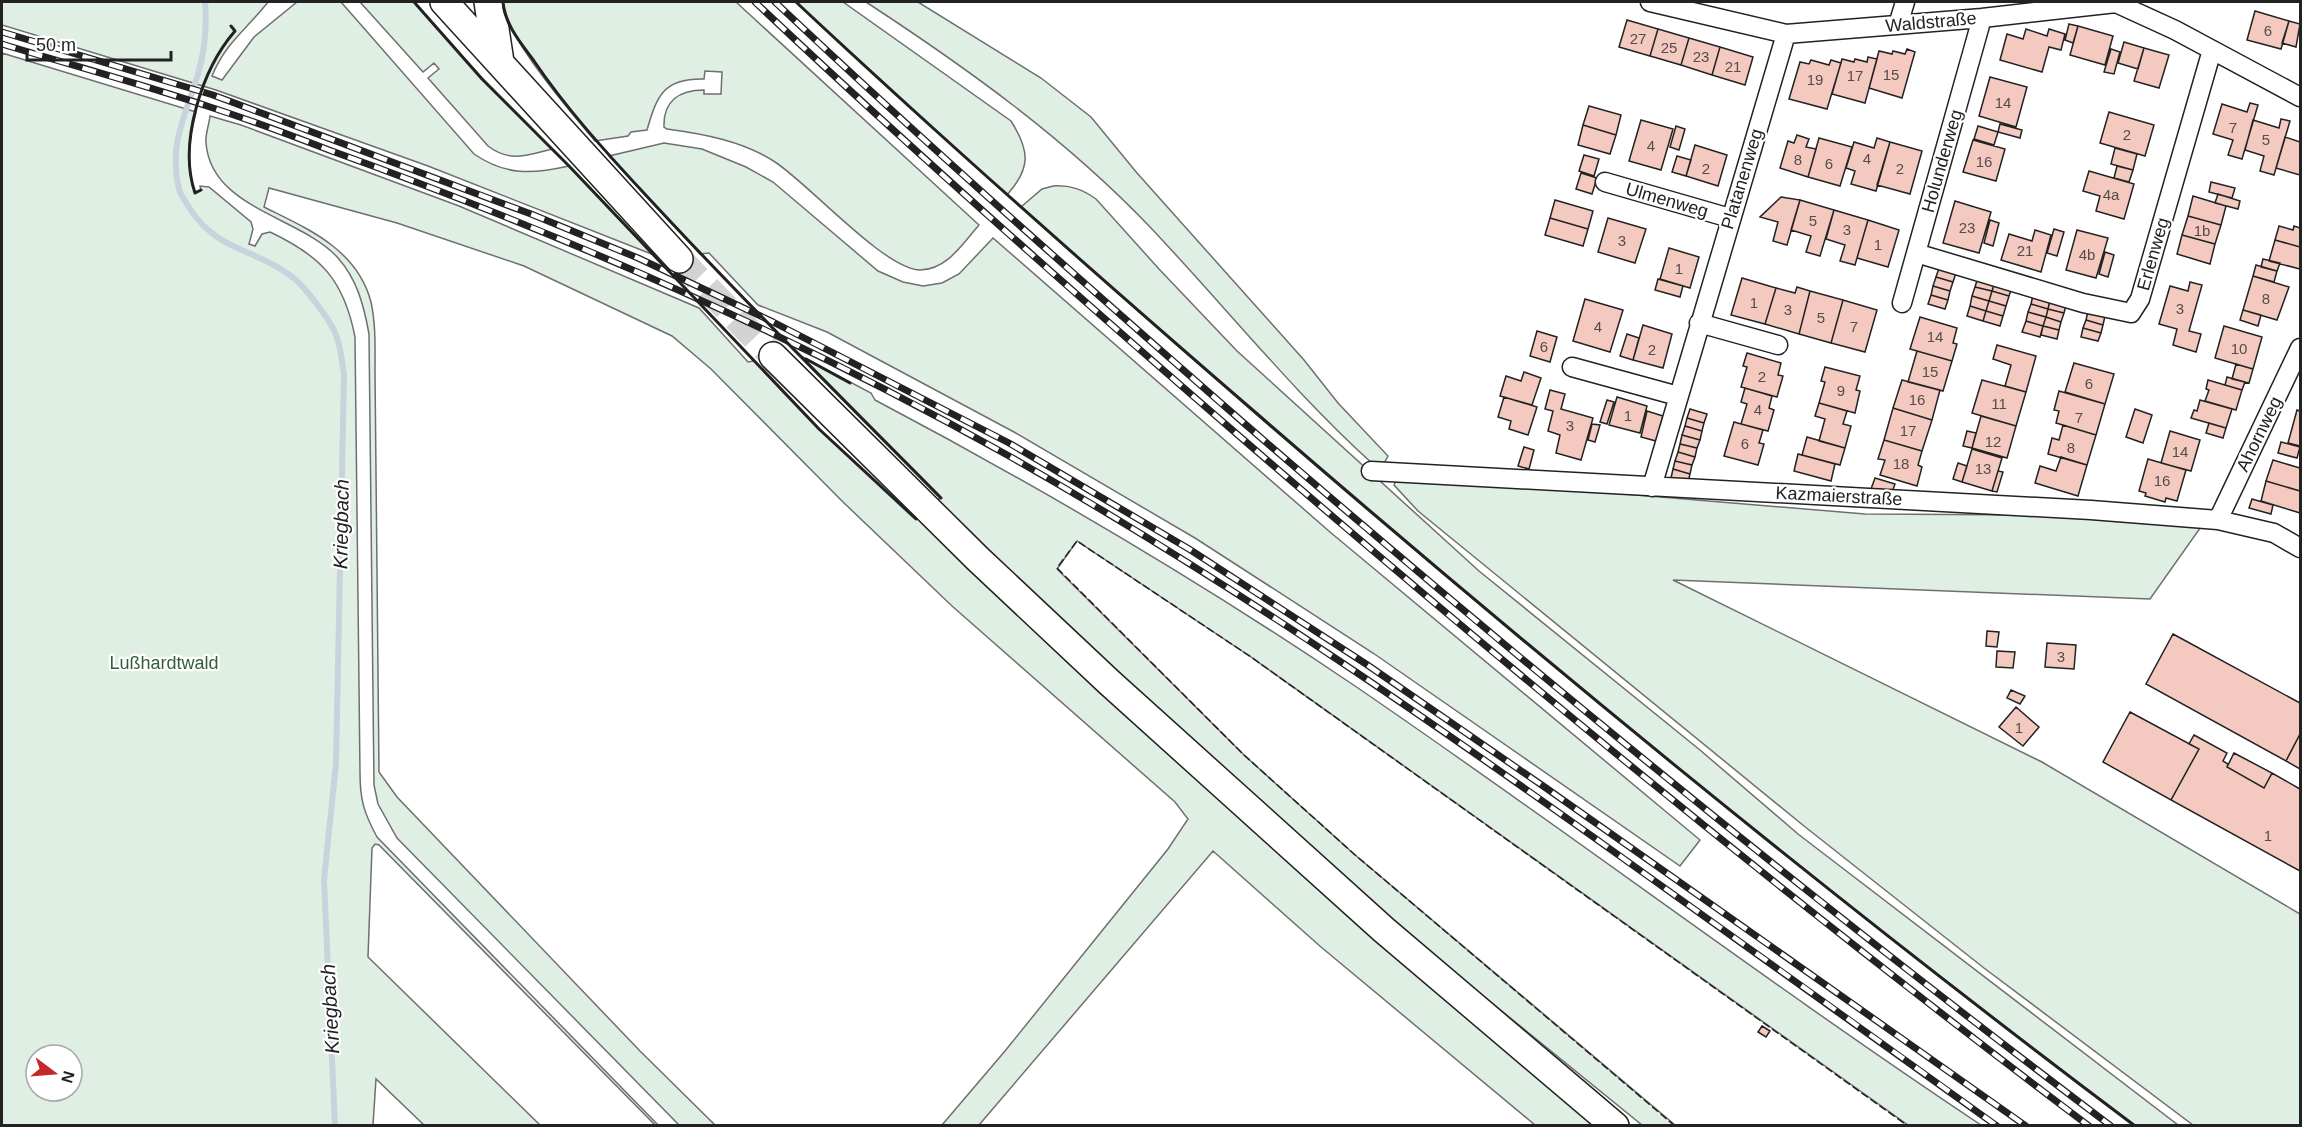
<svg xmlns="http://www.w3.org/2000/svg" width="2302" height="1127" font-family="Arial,sans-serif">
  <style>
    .green { fill: #e0efe3; stroke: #6f6f6f; stroke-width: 1.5; fill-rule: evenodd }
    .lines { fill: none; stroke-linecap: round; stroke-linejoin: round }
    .stream { stroke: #c7d3dd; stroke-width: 6 }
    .building { fill: #f3c9c0; stroke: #222; stroke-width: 1.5 }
    .primary-tunnel { stroke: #d3d3d3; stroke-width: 27; stroke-dasharray: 27 14; stroke-linecap: butt }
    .minor-casing { stroke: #222; stroke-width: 21 }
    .primary-casing { stroke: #222; stroke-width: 30 }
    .minor { stroke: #fff; stroke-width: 18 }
    .primary { stroke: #fff; stroke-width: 27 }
    .rail-casing { stroke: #222; stroke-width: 7 }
    .rail { stroke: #fff; stroke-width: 4.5; stroke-dasharray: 14; stroke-linecap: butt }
    .fence { stroke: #222; stroke-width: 1.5; stroke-dasharray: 8 3; stroke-linecap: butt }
    .wall { stroke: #222; stroke-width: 3 }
    .labels { text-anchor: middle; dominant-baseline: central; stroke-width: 4.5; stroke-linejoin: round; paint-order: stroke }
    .number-label { font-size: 15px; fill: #564c4a }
    .street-label { font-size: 18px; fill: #222; stroke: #fff }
    .park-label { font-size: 18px; fill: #2f5e38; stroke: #fff }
    .water-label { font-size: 20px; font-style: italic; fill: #222; stroke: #fff }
  </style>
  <rect width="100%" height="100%" fill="#fff"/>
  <path class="green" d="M2 2H268C247 29 226 42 212 76L222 80 254 37 297 2H341L474 154C506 176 533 174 569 166L654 255 428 166 216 90 2 25Z
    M360 2H414L482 78 552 149C528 155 510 163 488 146L428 78 439 69 434 63 423 72Z
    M503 2H736L979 225C963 243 947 270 920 270 884 269 809 184 775 162 743 141 704 134 667 129L664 127C663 101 679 90 704 90V94H721L722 72 705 71 704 79C664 78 657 95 647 130L631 132 628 136 595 141C569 110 507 39 503 2Z
    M796 2H843L1011 121C1030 151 1031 168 1007 195Z
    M866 2H918L1041 78 1091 117 1137 173 1304 360 1338 403 1388 456 1383 465H1374C1293 392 1225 306 1150 227 1066 139 967 68 866 2Z
    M2 53 196 112C189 139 185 165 195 192L201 190 200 186 209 187 251 222 253 229 249 244 255 246 262 234 270 232C321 256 344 280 355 337L360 773C360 800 364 813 377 837L658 1125H655L379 845 375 844 372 848 368 957 540 1125H424L376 1079 373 1125H2ZM36 1055H72V1091H36Z
    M210 116 241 125 459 206 699 308 748 362 754 361 819 429 916 519 919 516 1603 1125H1535L1321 947 1213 851 979 1125H942L1005 1051 1168 849 1188 819 1175 802 952 606 843 502 711 369 672 336 524 266 397 223 269 188 264 207C308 229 357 249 371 302 376 325 375 349 375 372L379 772 397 797 640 1051 715 1125H679L397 838 378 804 374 785 369 334C364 306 357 279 338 258 302 217 211 209 206 143 205 135 209 125 210 116Z
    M664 143 702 149 746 167 773 182 878 271 903 282 923 286 942 283 959 274 993 238 1330 532 1700 840 1680 866 1373 653 1195 538 1014 432 827 332 758 305 709 253 700 254 609 156Z
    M1053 186C1070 185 1082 189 1096 199L1159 269 1237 351 1479 571 1700 750 1798 834 2178 1125H2135C1750 836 1379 528 1021 207L1042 189Z
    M801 356 871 393 875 400C1040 487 1201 582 1355 686 1566 830 1769 984 1981 1125H1908L1251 657 1077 541 1057 569 1244 755 1354 854 1675 1125H1642L1392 922 1086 646 937 501 940 498Z
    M1399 475 1865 514 2055 515 2203 524 2150 599 1673 580 2042 762 2300 914V1125H2193L1984 968 1804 826 1418 511 1394 485Z"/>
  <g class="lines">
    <path class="stream" d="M205 2C207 26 205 50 198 74 186 115 168 144 179 189 181 196 186 202 190 209 217 251 256 249 291 276 304 285 333 323 337 338 341 349 342 362 344 374L336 763 324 880 335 1126"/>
  </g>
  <path class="building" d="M2255 11 2289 21 2281 49 2247 40Z
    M1627 20 1658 29 1650 56 1619 47Z
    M2289 21 2300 24 2296 47 2282 43Z
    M2069 24 2078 26 2073 43 2065 40Z
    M2078 26 2113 36 2105 65 2070 55Z
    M1658 29 1689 38 1681 65 1650 56Z
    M2026 29 2047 36 2049 29 2065 34 2061 50 2049 47 2042 72 2000 60 2007 34 2023 39Z
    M1689 38 1720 47 1712 75 1681 65Z
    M2124 42 2144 48 2138 69 2118 63Z
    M1720 47 1753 57 1745 85 1712 75Z
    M2144 48 2169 55 2159 88 2134 81Z
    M1907 49 1915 52 1902 98 1869 88 1879 51 1892 54 1893 51 1905 54Z
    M2111 49 2120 52 2114 74 2104 72Z
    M1868 57 1877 59 1865 103 1832 94 1842 59 1854 62 1855 59 1867 62Z
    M1811 60 1829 65 1831 60 1841 63 1827 109 1789 99 1800 62 1809 64Z
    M1990 77 2027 87 2016 127 1979 116Z
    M2250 103 2258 105 2242 159 2228 155 2233 140 2213 134 2222 104 2247 112Z
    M1589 106 1621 115 1616 135 1583 125Z
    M2109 112 2154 125 2145 156 2100 143Z
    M2281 119 2290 121 2274 175 2260 171 2264 156 2245 150 2253 120 2279 128Z
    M1641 120 1673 129 1661 170 1629 161Z
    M2000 124 2022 130 2020 138 1998 132Z
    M1583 125 1616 135 1610 154 1578 145Z
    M1676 126 1685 129 1679 150 1670 147Z
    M1978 126 1998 132 1994 145 1974 139Z
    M1797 135 1809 139 1806 147 1816 149 1808 177 1780 168 1788 141 1794 143Z
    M2285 137 2300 142V175L2276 168Z
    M1819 138 1852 147 1840 186 1808 177Z
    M1877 138 1890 142 1876 191 1851 184 1855 171 1846 168 1854 142 1874 148Z
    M1973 140 2005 149 1996 181 1963 172Z
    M1890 142 1922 151 1910 194 1877 185Z
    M1695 145 1727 155 1718 186 1686 176Z
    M2115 148 2137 154 2133 170 2111 164Z
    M1584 155 1599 159 1594 176 1579 171Z
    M1677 156 1691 160 1686 176 1672 172Z
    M2117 166 2133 170 2129 182 2114 178Z
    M2089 171 2134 184 2124 219 2096 211 2100 196 2083 191Z
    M1581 173 1597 178 1592 194 1576 189Z
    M2211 182 2235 188 2232 198 2209 192Z
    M2218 194 2240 201 2238 209 2215 203Z
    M2193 196 2226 206 2221 225 2188 216Z
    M1781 197 1800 200 1787 245 1773 241 1778 222 1760 217Z
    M1555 200 1593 211 1588 229 1550 218Z
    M1800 200 1834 210 1820 256 1806 252 1811 236 1791 230Z
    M1955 201 1991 212 1979 253 1943 243Z
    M1834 210 1868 220 1855 265 1840 261 1845 245 1826 239Z
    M2188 216 2221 225 2215 244 2182 235Z
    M1550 218 1588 229 1583 246 1545 235Z
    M1608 218 1646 229 1635 263 1598 252Z
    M1868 220 1899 230 1888 267 1857 258Z
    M1990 220 1999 223 1993 246 1984 243Z
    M2279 226 2293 230 2294 226 2300 228V247L2275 240Z
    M2054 229 2064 232 2057 256 2047 253Z
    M2035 230 2051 235 2041 272 2001 260 2009 234 2032 241Z
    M2077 230 2108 238 2096 278 2066 270Z
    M2182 235 2215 244 2210 264 2177 254Z
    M2275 240 2300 247V269L2269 261Z
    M1669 248 1699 257 1690 288 1660 279Z
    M2105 252 2114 255 2108 277 2099 274Z
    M2263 259 2280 263 2277 271 2261 267Z
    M2256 265 2277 271 2274 282 2253 276Z
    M1939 268 1956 273 1953 282 1936 277Z
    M2253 276 2289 287 2277 320 2243 310Z
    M1936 277 1953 282 1950 291 1933 286Z
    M1978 277 1995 282 1992 291 1975 287Z
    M1742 278 1776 288 1765 324 1731 315Z
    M1658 279 1683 286 1680 297 1655 290Z
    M1995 282 2012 287 2009 296 1992 291Z
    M2190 282 2202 285 2189 331 2201 334 2196 352 2173 345 2177 329 2159 324 2170 286 2188 291Z
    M1933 286 1950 291 1948 300 1931 295Z
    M1797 287 1810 291 1799 334 1765 324 1776 288 1795 293Z
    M1975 287 1992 291 1989 301 1972 296Z
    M1810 291 1843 300 1831 343 1799 334Z
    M1992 291 2009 296 2006 306 1989 301Z
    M1931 295 1948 300 1945 309 1928 304Z
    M2033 295 2050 299 2048 309 2031 304Z
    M1972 296 1989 301 1986 311 1970 306Z
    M1585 299 1623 310 1610 352 1573 341Z
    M1843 300 1877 310 1865 352 1831 343Z
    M2050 300 2066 305 2064 313 2048 309Z
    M1989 301 2006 306 2003 316 1986 311Z
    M2031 304 2048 309 2046 317 2028 312Z
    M1970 306 1986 311 1983 321 1967 316Z
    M2048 309 2064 313 2061 322 2046 317Z
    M2243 310 2261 315 2258 326 2240 320Z
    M1986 311 2003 316 2000 326 1983 321Z
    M2088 311 2105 316 2103 325 2086 320Z
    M2028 312 2046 317 2043 326 2026 321Z
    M1920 317 1957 328 1953 343 1957 344 1952 361 1910 349Z
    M2046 317 2061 322 2059 330 2043 326Z
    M2086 320 2103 325 2101 333 2083 328Z
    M2026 321 2043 326 2040 337 2022 332Z
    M1643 325 1672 334 1663 368 1633 360Z
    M2043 326 2059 330 2057 339 2041 335Z
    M2224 326 2262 337 2253 369 2215 358Z
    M2083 328 2101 333 2098 341 2081 337Z
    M1537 331 1557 337 1550 362 1530 356Z
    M1627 334 1639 338 1633 360 1620 356Z
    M1997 345 2036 356 2026 392 2005 386 2011 365 1993 359Z
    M1917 351 1952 361 1943 391 1908 382Z
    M1747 353 1781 363 1778 375 1783 376 1777 397 1741 387 1747 367 1743 366Z
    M2074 363 2114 374 2105 404 2065 392Z
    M2236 364 2253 369 2249 383 2232 379Z
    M1825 367 1860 376 1856 390 1860 391 1855 413 1819 403 1825 382 1821 381Z
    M1524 372 1541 378 1532 405 1500 396 1506 376 1521 381Z
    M2227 377 2245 382 2242 390 2225 385Z
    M1902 380 1940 390 1932 420 1893 408Z
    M1982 380 2026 392 2016 426 1972 413Z
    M2208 380 2242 390 2236 410 2205 401 2209 390 2206 389Z
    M1745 388 1772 396 1769 408 1774 410 1768 431 1741 424 1747 404 1741 402Z
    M1550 390 1565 394 1561 409 1593 418 1581 460 1556 453 1560 435 1548 431 1553 411 1545 409Z
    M2059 391 2105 404 2096 435 2056 423 2059 411 2054 410Z
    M1504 397 1537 407 1528 435 1509 429 1511 421 1498 417Z
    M1617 397 1647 406 1640 433 1609 425Z
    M1607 400 1614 402 1607 424 1600 422Z
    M2200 400 2232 409 2226 428 2191 418 2194 410 2197 411Z
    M1819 403 1847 411 1843 424 1851 426 1845 448 1819 441 1825 419 1815 416Z
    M1893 408 1932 420 1922 451 1884 440Z
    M1690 409 1707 414 1704 423 1687 418Z
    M2135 409 2152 415 2143 443 2126 437Z
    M2297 410 2300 411V446L2288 443Z
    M1647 411 1663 416 1656 441 1641 437Z
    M1981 416 2016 426 2007 458 1972 448Z
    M1687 418 1704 423 1702 431 1685 426Z
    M1734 422 1763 430 1759 443 1764 444 1758 465 1724 456Z
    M2209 423 2226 428 2223 438 2206 433Z
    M1592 424 1600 425 1595 442 1588 440Z
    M2063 425 2096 435 2087 465 2048 454 2052 438 2059 440Z
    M1685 426 1702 431 1700 440 1682 435Z
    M1967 431 1976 433 1972 448 1963 446Z
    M2170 431 2200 440 2191 471 2161 463Z
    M1682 435 1700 440 1697 448 1680 444Z
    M1807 437 1845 448 1840 465 1802 455Z
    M1884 440 1922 451 1918 465 1922 467 1917 486 1880 475 1885 460 1878 459Z
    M2281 442 2300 447 2297 458 2278 453Z
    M1680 444 1697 448 1695 457 1678 452Z
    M1524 447 1534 450 1529 469 1518 466Z
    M1972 449 2002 458 1992 491 1962 482Z
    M1678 452 1695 457 1692 465 1675 461Z
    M1798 454 1835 464 1831 481 1794 471Z
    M2061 457 2087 465 2078 496 2035 483 2040 466 2056 471Z
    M2148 459 2186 470 2177 501 2166 498 2165 502 2145 496 2146 493 2139 491Z
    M2273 460 2300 468V491L2266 481Z
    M1675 461 1692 465 1690 474 1673 469Z
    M1958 463 1967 466 1962 482 1953 479Z
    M1673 469 1690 474 1688 482 1671 478Z
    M1998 471 2003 472 1997 492 1992 491Z
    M1875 478 1895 484 1891 495 1871 489Z
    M2266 481 2300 491V513L2261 501Z
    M2252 499 2273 505 2271 514 2249 508Z
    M1987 631 1999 632 1997 647 1986 646Z
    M2173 634 2300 703V734L2286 761 2146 684Z
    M2047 643 2076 645 2074 669 2045 667Z
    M1997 651 2015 652 2013 668 1996 667Z
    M2011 690 2025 696 2020 704 2007 698Z
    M2016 707 2039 727 2023 746 1999 727Z
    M2130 712 2199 749 2171 800 2103 762Z
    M2300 734V769L2286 761Z
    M2194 735 2227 753 2223 761 2228 764 2227 767 2264 788 2272 773 2300 789V871L2171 800 2199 749 2189 744Z
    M2234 753 2272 773 2264 788 2227 767Z
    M1762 1026 1770 1031 1766 1037 1758 1032Z"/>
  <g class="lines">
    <path class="primary-tunnel" d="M679 259 773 356"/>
    <g class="minor-casing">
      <path id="minor" d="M1650 2 1786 34 1982 18 2116 3 2175 30 2300 97
        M1898 25 1905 2
        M1605 182 1730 218
        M1916 253 2083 303 2131 313 2140 299 2212 50
        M1902 303 1982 18
        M1699 323 1778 345
        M1572 367 1678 396
        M1371 471 2091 510 2218 520 2274 533 2300 548
        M1652 487 1786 34
        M2218 520 2300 348"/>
    </g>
    <g class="primary-casing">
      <path id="primary" d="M444 2 679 259
        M488 2 490 15 495 29 500 62
        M773 356 978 559 1110 683 1384 930 1615 1126"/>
    </g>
    <use href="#minor" class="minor"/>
    <use href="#primary" class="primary"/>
    <g class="rail-casing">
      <path id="rail" d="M755 2C912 150 1074 293 1238 435 1514 674 1797 906 2089 1126
        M775 2C928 146 1086 285 1245 424 1526 667 1814 902 2111 1126
        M2 32 213 95 531 214 638 258 773 322 1009 443 1189 549 1366 664 1546 788 2026 1126
        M2 44C71 65 141 84 210 107 250 120 290 135 329 150 563 234 792 334 1009 456 1232 582 1443 729 1652 879 1767 961 1882 1043 1997 1126"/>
    </g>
    <use href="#rail" class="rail"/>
    <path class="fence" d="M1675 1126 1354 854 1244 755 1057 568 1077 541 1251 657 1908 1126"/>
    <path class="wall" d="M414 2 482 79 569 166 819 429 916 519
      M503 2C505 25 521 43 534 61 566 108 603 149 642 191 739 296 840 396 941 498
      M796 2C945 142 1100 278 1255 412 1540 659 1833 899 2135 1126
      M201 190 195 193C178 143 202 69 235 31L231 26
      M806 359 850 383"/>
  </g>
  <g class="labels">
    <g class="number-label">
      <text x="2268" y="30">6</text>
      <text x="1638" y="38">27</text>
      <text x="1669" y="47">25</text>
      <text x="1701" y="56">23</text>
      <text x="1733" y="66">21</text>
      <text x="1891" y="74">15</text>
      <text x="1855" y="75">17</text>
      <text x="1815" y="79">19</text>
      <text x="2003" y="102">14</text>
      <text x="2233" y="127">7</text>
      <text x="2127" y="134">2</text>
      <text x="2266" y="139">5</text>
      <text x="1651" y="145">4</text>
      <text x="1867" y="158">4</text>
      <text x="1798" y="159">8</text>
      <text x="1984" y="161">16</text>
      <text x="1829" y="163">6</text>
      <text x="1706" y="168">2</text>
      <text x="1900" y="168">2</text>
      <text x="2111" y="194">4a</text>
      <text x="1813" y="220">5</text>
      <text x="1967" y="227">23</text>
      <text x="1847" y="229">3</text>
      <text x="2202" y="230">1b</text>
      <text x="1622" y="240">3</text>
      <text x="1878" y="244">1</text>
      <text x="2025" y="250">21</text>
      <text x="2087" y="254">4b</text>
      <text x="1679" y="268">1</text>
      <text x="2266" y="298">8</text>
      <text x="1754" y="302">1</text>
      <text x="2180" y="308">3</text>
      <text x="1788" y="309">3</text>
      <text x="1821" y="317">5</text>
      <text x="1598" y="326">4</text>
      <text x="1854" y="326">7</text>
      <text x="1935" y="336">14</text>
      <text x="1544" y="346">6</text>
      <text x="2239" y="348">10</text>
      <text x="1652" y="349">2</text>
      <text x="1930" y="371">15</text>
      <text x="1762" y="376">2</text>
      <text x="2089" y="383">6</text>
      <text x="1841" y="390">9</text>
      <text x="1917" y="399">16</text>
      <text x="1999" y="403">11</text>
      <text x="1758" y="409">4</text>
      <text x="1628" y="415">1</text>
      <text x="2079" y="417">7</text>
      <text x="1570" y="425">3</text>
      <text x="1908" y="430">17</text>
      <text x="1993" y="441">12</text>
      <text x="1745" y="443">6</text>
      <text x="2071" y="447">8</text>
      <text x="2180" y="451">14</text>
      <text x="1901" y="463">18</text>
      <text x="1983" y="468">13</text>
      <text x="2162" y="480">16</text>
      <text x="2061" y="656">3</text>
      <text x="2019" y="727">1</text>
      <text x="2268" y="835">1</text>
    </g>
    <g class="street-label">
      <text transform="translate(1931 22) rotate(-5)">Waldstraße</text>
      <text transform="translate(1942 161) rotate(-74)">Holunderweg</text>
      <text transform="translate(1742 179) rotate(-73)">Platanenweg</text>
      <text transform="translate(1667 200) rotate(16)">Ulmenweg</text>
      <text transform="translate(2153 254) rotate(-74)">Erlenweg</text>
      <text transform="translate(2259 434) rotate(-64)">Ahornweg</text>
      <text transform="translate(1839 496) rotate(3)">Kazmaierstraße</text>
    </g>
    <g class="park-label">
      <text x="164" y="663">Lußhardtwald</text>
    </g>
    <g class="water-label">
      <text transform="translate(341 524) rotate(-89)">Kriegbach</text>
      <text transform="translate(330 1009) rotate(-93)">Kriegbach</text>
    </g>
  </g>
  <rect width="2302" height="1127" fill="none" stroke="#222222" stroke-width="6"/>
  <g transform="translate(54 1073) rotate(106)"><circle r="28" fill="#ffffff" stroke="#a7a7a7" stroke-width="1.5"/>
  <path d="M0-4.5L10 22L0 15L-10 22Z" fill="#c62828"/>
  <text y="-9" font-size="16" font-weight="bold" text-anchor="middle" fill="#222222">N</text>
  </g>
  <path d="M27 51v9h144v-9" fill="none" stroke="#222222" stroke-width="3"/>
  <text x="36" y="51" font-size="18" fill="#222222" stroke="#ffffff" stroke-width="4.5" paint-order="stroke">50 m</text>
</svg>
